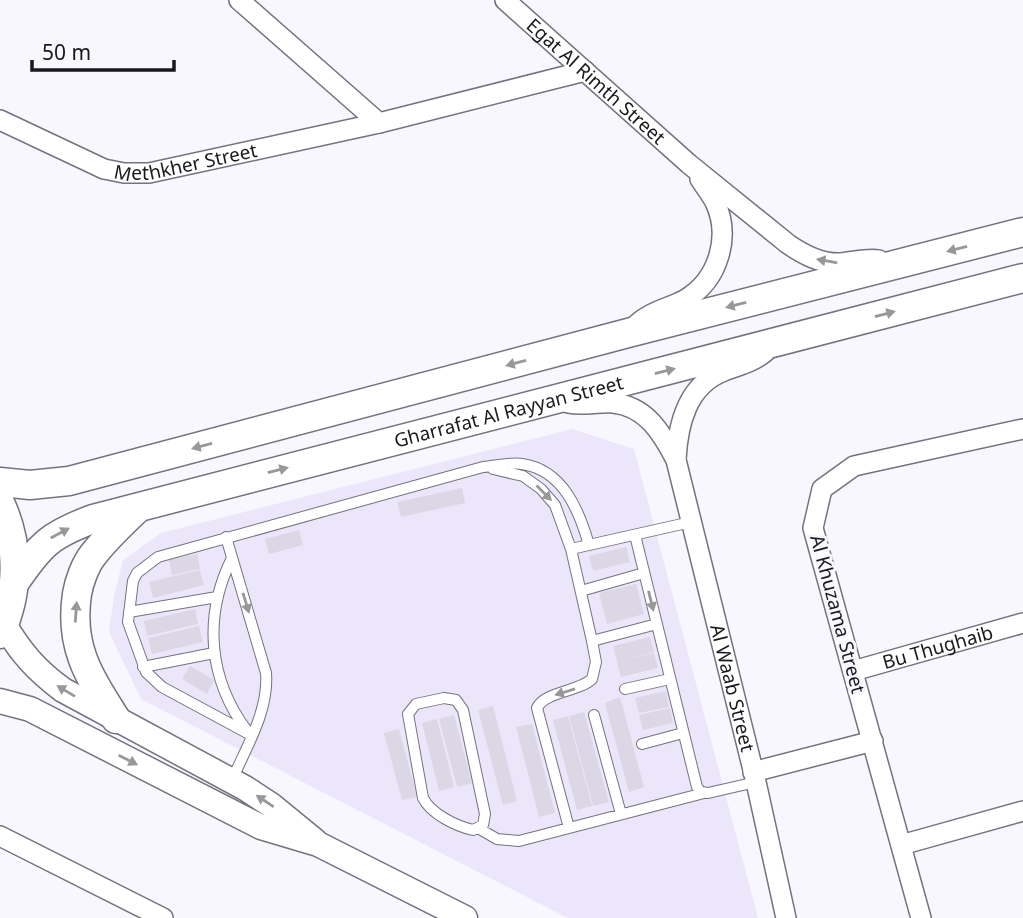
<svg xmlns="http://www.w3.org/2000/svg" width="1023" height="918" font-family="'Noto Sans',sans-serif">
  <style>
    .built { fill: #ece6fb }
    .building { fill: #dbd7e5 }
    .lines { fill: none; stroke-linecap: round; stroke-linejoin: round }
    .service-casing { stroke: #75727d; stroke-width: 12 }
    .minor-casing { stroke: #75727d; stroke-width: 22 }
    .tertiary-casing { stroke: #75727d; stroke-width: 27 }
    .secondary-casing { stroke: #75727d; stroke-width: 31 }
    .service { stroke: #fff; stroke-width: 10 }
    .minor { stroke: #fff; stroke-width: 19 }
    .tertiary { stroke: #fff; stroke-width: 24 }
    .secondary { stroke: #fff; stroke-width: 28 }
    .oneway { fill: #989799 }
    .labels { text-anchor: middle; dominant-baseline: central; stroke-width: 6; stroke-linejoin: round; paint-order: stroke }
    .street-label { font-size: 19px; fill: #1a181d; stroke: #f8f6fe }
  </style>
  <rect width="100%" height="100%" fill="#f8f6fe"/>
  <path class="built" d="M572 429 634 449 758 918H568L141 699 109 632 114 596 123 560 161 533Z"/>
  <path class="building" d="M462 488 465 503 401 517 397 502Z
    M299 530 303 545 269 554 265 539Z
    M626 547 630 562 593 571 589 556Z
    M197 554 200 569 172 575 169 560Z
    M200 570 204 585 153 598 149 582Z
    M636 584 644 614 607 624 599 593Z
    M195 609 198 624 147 636 144 621Z
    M199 626 203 642 152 654 148 638Z
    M650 637 654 652 624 660 654 653 658 668 621 677 613 646Z
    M190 666 214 680 207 694 182 679Z
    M666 691 669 707 639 713 635 698Z
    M620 697 644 787 629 792 605 703Z
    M493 706 517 801 503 805 478 710Z
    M670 708 673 723 643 730 639 715Z
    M584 712 609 802 593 806 569 716Z
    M454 715 472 783 457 787 439 719Z
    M568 716 592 806 577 810 553 720Z
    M437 719 454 787 439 791 422 723Z
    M532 724 555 813 539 817 516 727Z
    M399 729 417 797 402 800 384 733Z"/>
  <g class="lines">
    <g class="service-casing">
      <path id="service" d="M493 469 523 476 541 489 555 505 571 549 592 641 596 662 592 679C578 692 544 692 537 708L569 828
        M635 535 697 787 701 792 708 793 756 782
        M226 537 266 673C269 710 247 746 232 780
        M571 549 691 522
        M232 558C203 616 208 680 248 732
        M581 591 644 573
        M129 612 217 597
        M592 641 657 624
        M143 667 214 653
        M625 689 670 679
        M444 698 456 700 463 710 485 814 483 825 473 830C456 826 431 814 423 798L408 714 416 704Z
        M594 715 621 814
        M251 735 162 687 146 672 128 622 133 581 137 573 158 557 483 467C495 466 510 462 522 464 563 470 579 510 589 545
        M642 744 683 733
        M478 828 497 839 519 841 704 793"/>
    </g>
    <g class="minor-casing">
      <g id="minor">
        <path d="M239 0 379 123"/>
        <path id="s1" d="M505 0 689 164 788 244C804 255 821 264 840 263 854 262 866 258 879 260"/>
        <path id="s2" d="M0 120 104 169 124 173H149L379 123 585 71"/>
        <path d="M637 324C651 311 670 308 686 299 719 279 731 236 715 202 711 194 705 187 700 179"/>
        <path id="s3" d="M568 403C583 406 597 402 613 403 646 406 662 433 676 460L756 782 786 918"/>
        <path d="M676 459C678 424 687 385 724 371 739 365 752 363 765 352"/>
        <path id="s4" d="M853 671 1023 623"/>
        <path d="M753 772 873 741"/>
        <path d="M0 836 163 918"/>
        <path d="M901 845 1023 811"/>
        <path d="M921 918 813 528 822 489 854 466 1023 429"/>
      </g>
    </g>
    <g class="tertiary-casing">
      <path id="tertiary" d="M4 624C20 652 37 671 63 690L245 788 271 805 315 841
        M0 701 30 709 261 827 318 844 465 918"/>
    </g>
    <g class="secondary-casing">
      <g id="secondary">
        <path d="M0 482 30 485 69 481 628 333 1023 232"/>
        <path d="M0 503C20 545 19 592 0 634"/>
        <path id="s5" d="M15 582C41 544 50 535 93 519L1023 278"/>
        <path d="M116 719C89 676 69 647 77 594 79 582 85 565 93 555 106 538 122 523 138 508"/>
      </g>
    </g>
    <use href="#service" class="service"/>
    <use href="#minor" class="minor"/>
    <use href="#tertiary" class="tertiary"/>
    <use href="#secondary" class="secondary"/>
  </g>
  <defs><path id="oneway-solid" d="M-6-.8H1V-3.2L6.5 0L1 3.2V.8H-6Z" transform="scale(1.75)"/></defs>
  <g class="oneway">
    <use href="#oneway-solid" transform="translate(957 249) rotate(166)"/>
    <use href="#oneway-solid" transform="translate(827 261) rotate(-170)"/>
    <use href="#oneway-solid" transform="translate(736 305) rotate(166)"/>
    <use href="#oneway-solid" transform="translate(885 314) rotate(-15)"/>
    <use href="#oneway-solid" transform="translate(516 363) rotate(165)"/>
    <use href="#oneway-solid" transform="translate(665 371) rotate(-14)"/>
    <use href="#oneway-solid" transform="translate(202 446) rotate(165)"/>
    <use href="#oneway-solid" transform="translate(278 470) rotate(-14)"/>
    <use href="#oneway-solid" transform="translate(544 493) rotate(45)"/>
    <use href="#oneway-solid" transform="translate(60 533) rotate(-28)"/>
    <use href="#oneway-solid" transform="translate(651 601) rotate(76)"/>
    <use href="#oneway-solid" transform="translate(246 603) rotate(73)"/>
    <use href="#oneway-solid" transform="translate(76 612) rotate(-86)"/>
    <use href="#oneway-solid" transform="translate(66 691) rotate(-149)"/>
    <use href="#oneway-solid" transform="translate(565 692) rotate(163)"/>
    <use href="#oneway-solid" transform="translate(128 760) rotate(27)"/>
    <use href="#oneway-solid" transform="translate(265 801) rotate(-146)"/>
  </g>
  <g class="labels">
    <g class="street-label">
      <text stroke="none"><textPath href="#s1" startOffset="122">Egat Al Rimth Street</textPath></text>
      <text stroke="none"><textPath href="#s2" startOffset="198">Methkher Street</textPath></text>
      <text stroke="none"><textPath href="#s5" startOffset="532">Gharrafat Al Rayyan Street</textPath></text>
      <text transform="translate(838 614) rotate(75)">Al Khuzama Street</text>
      <text stroke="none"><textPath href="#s4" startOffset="88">Bu Thughaib</textPath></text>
      <text stroke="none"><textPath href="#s3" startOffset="369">Al Waab Street</textPath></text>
    </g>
  </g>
  <path d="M32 60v10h142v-10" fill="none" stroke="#1a181d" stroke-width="3.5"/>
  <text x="42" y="60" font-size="21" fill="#1a181d" stroke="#f8f6fe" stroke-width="5" paint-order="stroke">50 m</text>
</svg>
